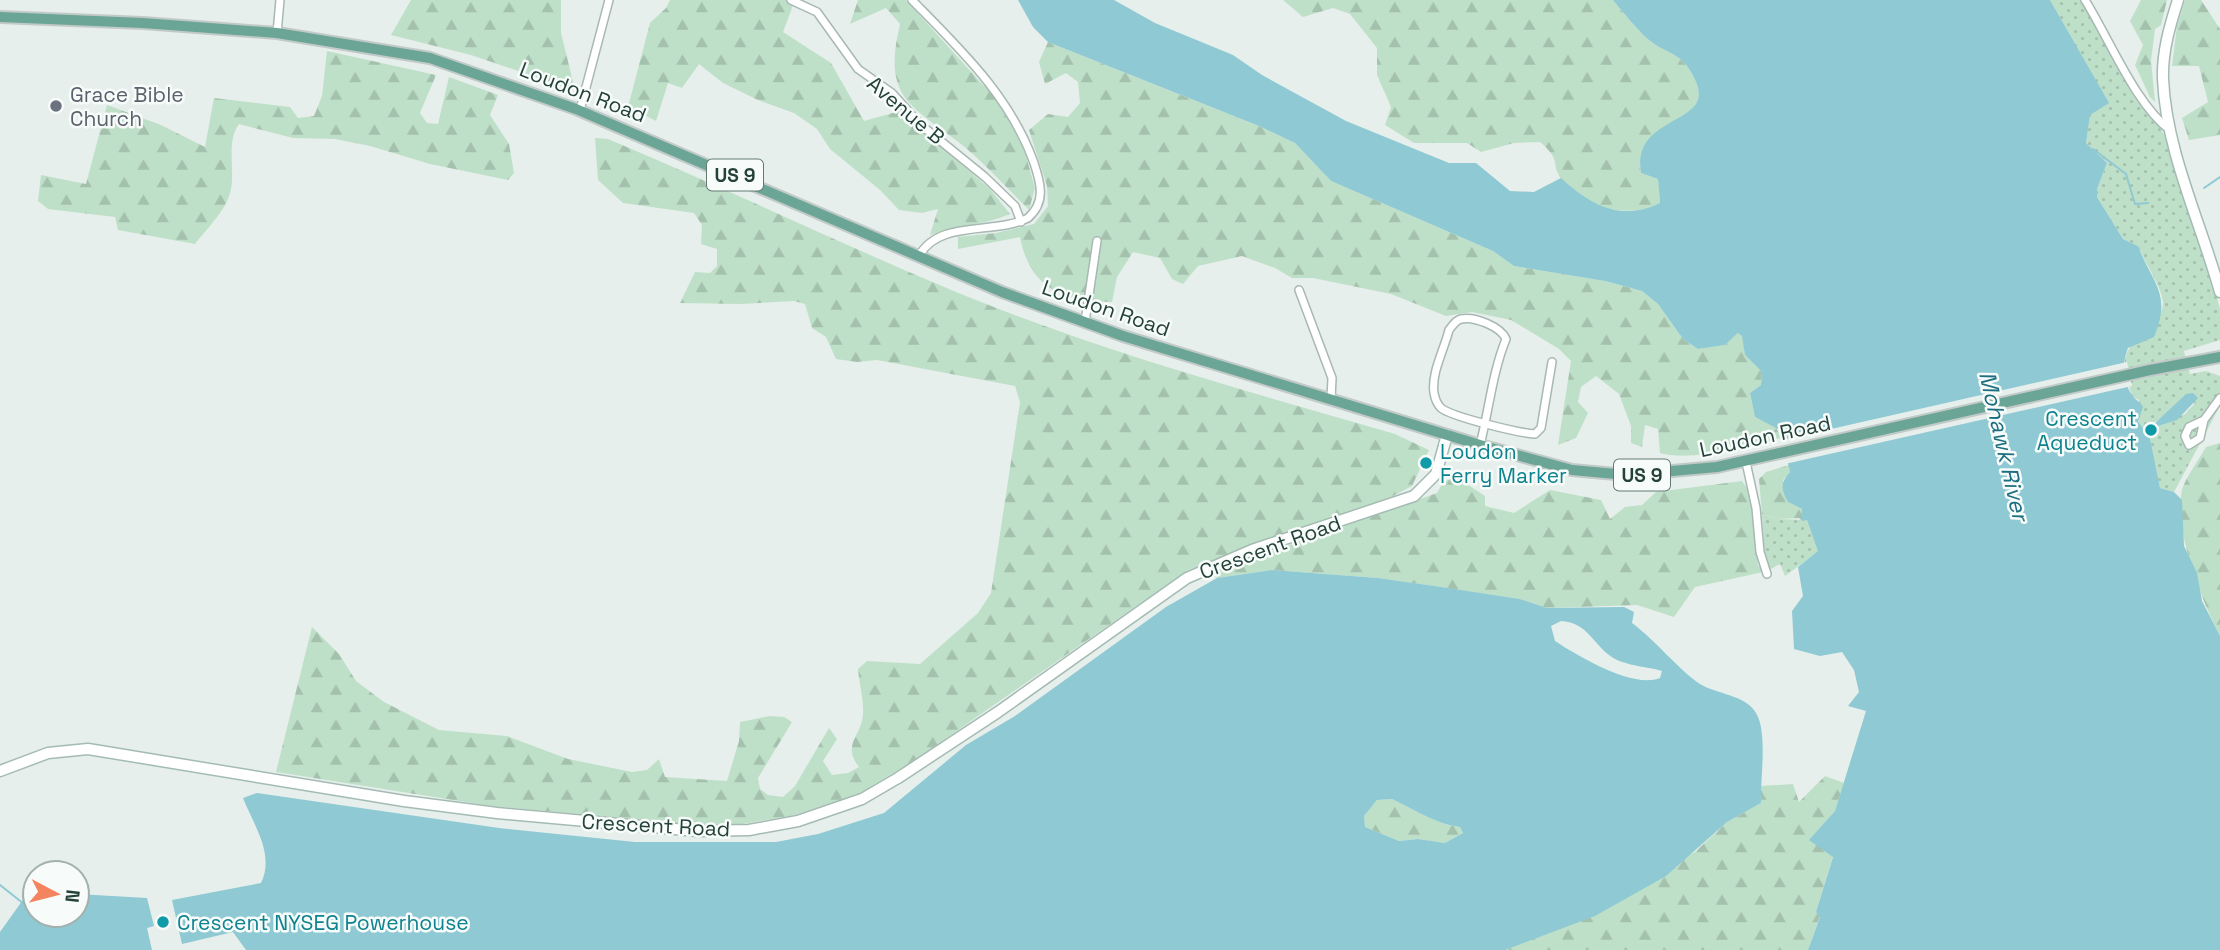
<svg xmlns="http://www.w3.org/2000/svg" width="2220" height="950" font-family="'Space Grotesk',sans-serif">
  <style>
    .forest { fill: url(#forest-firs) }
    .park { fill: url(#park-dots) }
    .water { fill: #8ec9d4; fill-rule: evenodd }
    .pier { fill: #e6efeb }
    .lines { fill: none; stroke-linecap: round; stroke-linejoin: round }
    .stream { stroke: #8ec9d4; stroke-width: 2 }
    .street-casing { stroke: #a8b8b2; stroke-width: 10 }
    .secondary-casing { stroke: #a4bbb3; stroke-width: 13 }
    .primary-casing { stroke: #c2cac8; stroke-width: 14 }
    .street { stroke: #fff; stroke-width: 7 }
    .secondary { stroke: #fff; stroke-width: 10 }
    .primary { stroke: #6aa596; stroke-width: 10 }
    .worship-dot { fill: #6b7280; stroke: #f7fbf9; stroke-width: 2.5 }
    .culture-dot { fill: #0f9aa8; stroke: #f7fbf9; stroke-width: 2.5 }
    .labels { text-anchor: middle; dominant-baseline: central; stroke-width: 5; stroke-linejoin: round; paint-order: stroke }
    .shield { fill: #f7fbf9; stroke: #637a73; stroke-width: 2 }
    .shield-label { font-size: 19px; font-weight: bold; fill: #24423a }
    .street-label { font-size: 21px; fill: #24423a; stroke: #f7fbf9 }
    .worship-label { font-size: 21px; fill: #5b616d; stroke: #f7fbf9; text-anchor: start }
    .culture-label { font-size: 21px; fill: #0d838f; stroke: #f7fbf9; text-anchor: start }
    .water-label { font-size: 23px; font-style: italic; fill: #1c6f80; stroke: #f7fbf9 }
  </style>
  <defs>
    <pattern id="forest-firs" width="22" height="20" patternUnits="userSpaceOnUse" patternTransform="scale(1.75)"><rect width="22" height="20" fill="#bfe0c8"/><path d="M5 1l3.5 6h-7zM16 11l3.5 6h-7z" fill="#a4c1ad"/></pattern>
    <pattern id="park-dots" width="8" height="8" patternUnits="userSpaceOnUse" patternTransform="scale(1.75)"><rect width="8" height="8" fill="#bfe0c8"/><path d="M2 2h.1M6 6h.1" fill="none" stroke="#a4c1ad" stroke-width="1.8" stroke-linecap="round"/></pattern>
  </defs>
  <rect width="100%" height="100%" fill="#e6efeb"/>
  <path class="forest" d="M411 0H561V33L575 90 471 55 391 35Z
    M670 0H795L783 32 831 63 864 121 900 111 990 189 1010 214C984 225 956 226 930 235L938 209 922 213 899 210 880 190 830 149 817 129 794 113 758 100 723 83 699 64 682 88 668 83 656 121 628 107 650 23 666 8Z
    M858 0H906L983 85 1001 97 1026 156 1035 188 1029 210C1009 190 989 168 967 149 949 133 912 112 902 93 890 71 895 47 900 24L886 8 850 24Z
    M1283 0H1613C1619 8 1642 35 1649 40 1669 56 1683 51 1696 82 1715 125 1631 117 1641 173L1658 179 1660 204C1630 218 1580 210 1561 179 1550 161 1562 161 1540 142L1514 143 1481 152 1467 143H1414L1385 125 1391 107 1377 75V48L1350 14 1333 8 1303 17Z
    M2141 0H2167L2161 25 2155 29 2151 61 2155 102 2150 97 2135 65 2143 45 2130 21Z
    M2185 0H2201L2220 29V135L2189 140 2182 118 2208 102 2199 66H2172L2177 26Z
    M1048 42 1259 126 1295 143 1331 181 1493 251 1514 266 1605 281 1642 291 1658 304 1683 339 1698 349 1725 345 1738 333 1743 336 1745 355 1762 372 1761 385 1750 393 1755 417 1775 425 1781 438C1750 446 1690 462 1660 453L1658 429 1645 425 1642 447 1631 443V426L1619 394 1596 376 1581 387 1578 402 1588 413 1576 438 1558 445 1571 361 1559 349 1511 320 1472 312 1446 316 1391 294 1313 278H1292L1275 268 1242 256 1198 266 1183 284 1172 279 1160 258 1133 252 1117 277 1112 302C1063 301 1030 289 1020 237L958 249V237L996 233 1034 224 1048 206 1047 186 1029 130 1048 114 1068 117 1080 103 1078 82 1066 73 1045 84 1039 62Z
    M327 51 436 75 420 113 427 123 438 124 449 77 498 95 490 115 509 144 514 173 508 180 430 164 370 146 335 139 293 138 239 124C226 141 235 169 231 189 227 210 208 227 195 244L118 230 115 217 48 209 38 201 41 175 86 184 107 105 161 125 205 147 214 98 290 107 298 118 314 116 322 96Z
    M595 138 608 139C721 186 830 239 942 286 1088 348 1243 390 1395 434L1429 450 1412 486 1391 497 1291 531 1188 570 915 760 860 793 795 815 742 824 701 825 491 806 276 772 312 627 339 654 356 681 384 702 439 730 507 736 568 759 632 772 647 770 659 759 665 777 727 781 739 741 740 722 770 716 784 717 792 722 758 778 760 789 768 795 783 797 795 786 829 728 837 739 823 761 832 775 848 773 859 767C841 744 862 736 863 714 864 700 859 683 858 669L867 661 920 664 978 613 991 593 1020 402 1015 386 877 360 857 362 836 359 826 337 812 328 805 304 794 301 740 304 680 303 695 272 710 273 717 266V249L701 244 702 225 694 213 623 203 598 180Z
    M2220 443V636C2202 601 2173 529 2182 490 2186 476 2199 460 2206 447Z
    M1789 465 1790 472 1783 480 1788 502 1802 509V521L1799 518 1778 519 1762 514 1759 479 1766 472Z
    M1456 477 1485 496V506L1514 513 1550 490 1601 500 1610 519 1625 507 1642 505 1656 492 1742 481 1749 491 1758 565 1763 572 1695 587 1674 617 1637 605 1547 608 1520 599 1378 578 1272 570 1217 578 1210 573 1437 493 1443 482Z
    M1825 776 1844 783 1835 811 1810 840 1833 856 1816 912 1820 916 1808 950H1505L1695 852 1727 822 1761 803 1760 786 1793 784 1799 802Z
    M1392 799C1415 810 1436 824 1460 827L1463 833 1445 843 1418 839 1399 841 1365 827 1364 816 1377 800Z"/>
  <path class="park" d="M2050 0H2081L2168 141 2208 264 2220 309V340L2184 351 2190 374 2206 371 2220 376V406L2174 492 2160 488 2147 429 2185 414 2196 402 2143 428 2138 420 2139 400 2133 397C2117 358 2124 351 2152 323 2158 317 2162 313 2163 305 2164 290 2144 262 2138 246L2123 239 2097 197V189L2107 163 2086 143 2090 114 2108 103Z
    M1762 514 1778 519 1807 520 1819 551 1785 576 1780 564 1769 570 1765 558Z"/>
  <path class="water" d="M1018 0H1114L1155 23 1233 55 1262 75 1346 121 1449 163H1476L1510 191 1534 192 1561 178C1590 205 1621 222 1660 203L1658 179 1641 173C1631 114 1715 126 1696 82 1683 51 1669 56 1649 40 1642 35 1619 8 1613 0H2050L2109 103 2090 115 2086 143 2107 163 2097 189V197L2123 239 2138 246C2153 285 2172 293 2154 337L2128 348C2122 363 2122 380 2132 395 2135 400 2140 401 2143 407L2138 421 2143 428 2152 426 2186 394 2193 393 2198 398 2177 420 2148 429 2160 488 2174 492 2182 500 2184 546 2197 573 2202 601 2220 636V950H1808L1820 917 1816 912 1833 857 1809 840 1835 811 1866 711 1848 706 1859 692 1854 670 1842 652 1820 656 1794 649 1792 611 1803 596 1798 567 1818 551 1807 520 1802 521V509L1788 502C1781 489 1780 483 1790 472L1780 430 1755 417 1750 393 1761 385 1762 372 1745 355 1742 336 1738 333 1725 345 1698 349 1683 339 1658 304 1642 291 1605 281 1514 266 1493 251 1331 181 1295 143 1259 126 1048 42 1033 27Z
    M1272 570 1378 578 1441 587 1520 599 1547 608 1624 607 1634 612 1632 623C1655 640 1679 670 1700 684 1716 694 1746 695 1756 713 1768 733 1760 779 1761 803L1727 822 1666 876 1595 916 1505 950H246L233 932 182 944 172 900 261 883C275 854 254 826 243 798L257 793 499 828 635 842H776L818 834 884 813 966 745 1015 716 1166 607 1217 578ZM1561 621C1586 622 1592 642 1609 655 1623 666 1645 666 1662 671L1660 678C1633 689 1578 656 1555 641L1551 626ZM1392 799C1415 810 1436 824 1460 827L1463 833 1445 843 1418 839 1399 841 1365 827 1364 816 1377 800Z
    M35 894V915H77V894L147 898 154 926 147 928 152 950H0V932L25 897Z"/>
  <path class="pier" d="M2127 362 2132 386 1785 464 1778 441Z"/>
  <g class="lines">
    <path class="stream" d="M2093 149 2126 174 2135 204 2148 203
      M2204 188 2220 177
      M0 885 24 904"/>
    <g class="street-casing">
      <path id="street" d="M791 0 817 12 858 69 892 93 921 125 985 177 1015 206 1021 222
        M912 0C961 50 1010 96 1034 163 1041 184 1046 202 1028 218 995 235 939 219 919 256
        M2085 0C2110 40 2135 104 2171 131
        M277 33 280 0
        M580 110 609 0
        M1299 290 1332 378 1331 400
        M1085 322 1097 241
        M2204 420 2189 427 2185 436 2189 445 2200 438 2204 420 2220 398
        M1480 445C1489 410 1492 374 1506 339 1501 327 1475 316 1461 319 1456 320 1452 326 1449 330 1444 350 1431 373 1434 393 1435 399 1437 404 1441 408 1452 417 1519 433 1535 434L1541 428 1552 362
        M1746 462 1756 508 1760 552 1767 574"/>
    </g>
    <g class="secondary-casing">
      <path id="secondary" d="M2178 0C2170 25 2162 52 2163 79 2166 151 2201 223 2220 292
        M0 771 48 753 88 749 404 801 497 813 697 831 749 830 798 821 862 799 898 778 998 712 1187 578 1252 550 1414 496 1436 474 1447 435"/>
    </g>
    <g class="primary-casing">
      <path id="primary" d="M0 17 143 23 277 33 430 58 576 109 1002 292 1123 336 1480 445 1572 470 1627 475 1717 467 2150 370 2220 357"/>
    </g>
    <use href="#street" class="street"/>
    <use href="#secondary" class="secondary"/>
    <use href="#primary" class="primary"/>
  </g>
  <circle class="worship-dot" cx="56" cy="106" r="7"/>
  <g class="culture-dot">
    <circle cx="2151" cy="430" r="7"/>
    <circle cx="1426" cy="463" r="7"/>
    <circle cx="163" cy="922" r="7"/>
  </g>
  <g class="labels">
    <g class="shield">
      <rect x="707" y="159.5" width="56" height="31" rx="5"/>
      <rect x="1614" y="459.5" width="56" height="31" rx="5"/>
    </g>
    <g class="shield-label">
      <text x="735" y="175">US 9</text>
      <text x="1642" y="475">US 9</text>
    </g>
    <g class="street-label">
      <text transform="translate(583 92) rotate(21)">Loudon Road</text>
      <text transform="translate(906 110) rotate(40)">Avenue B</text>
      <text transform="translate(1106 308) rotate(19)">Loudon Road</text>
      <text transform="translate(1765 436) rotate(-12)">Loudon Road</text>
      <text transform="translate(1270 547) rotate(-20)">Crescent Road</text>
      <text transform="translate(656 825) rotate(3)">Crescent Road</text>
    </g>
    <g class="worship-label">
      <text x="70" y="94">Grace Bible<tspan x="70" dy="24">Church</tspan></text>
    </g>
    <g class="culture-label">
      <text x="2137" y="418" text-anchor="end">Crescent<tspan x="2137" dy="24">Aqueduct</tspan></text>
      <text x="1440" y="451">Loudon<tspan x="1440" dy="24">Ferry Marker</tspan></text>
      <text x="177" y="922">Crescent NYSEG Powerhouse</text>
    </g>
    <g class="water-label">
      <text transform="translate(2004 446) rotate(77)">Mohawk River</text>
    </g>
  </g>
  <g transform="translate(56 894) rotate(97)"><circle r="33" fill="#f7fbf9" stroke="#a3b1ad" stroke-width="2"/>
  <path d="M0-5L12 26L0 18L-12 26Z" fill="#f4845f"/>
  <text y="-10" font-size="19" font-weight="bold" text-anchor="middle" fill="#24423a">N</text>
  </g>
</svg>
